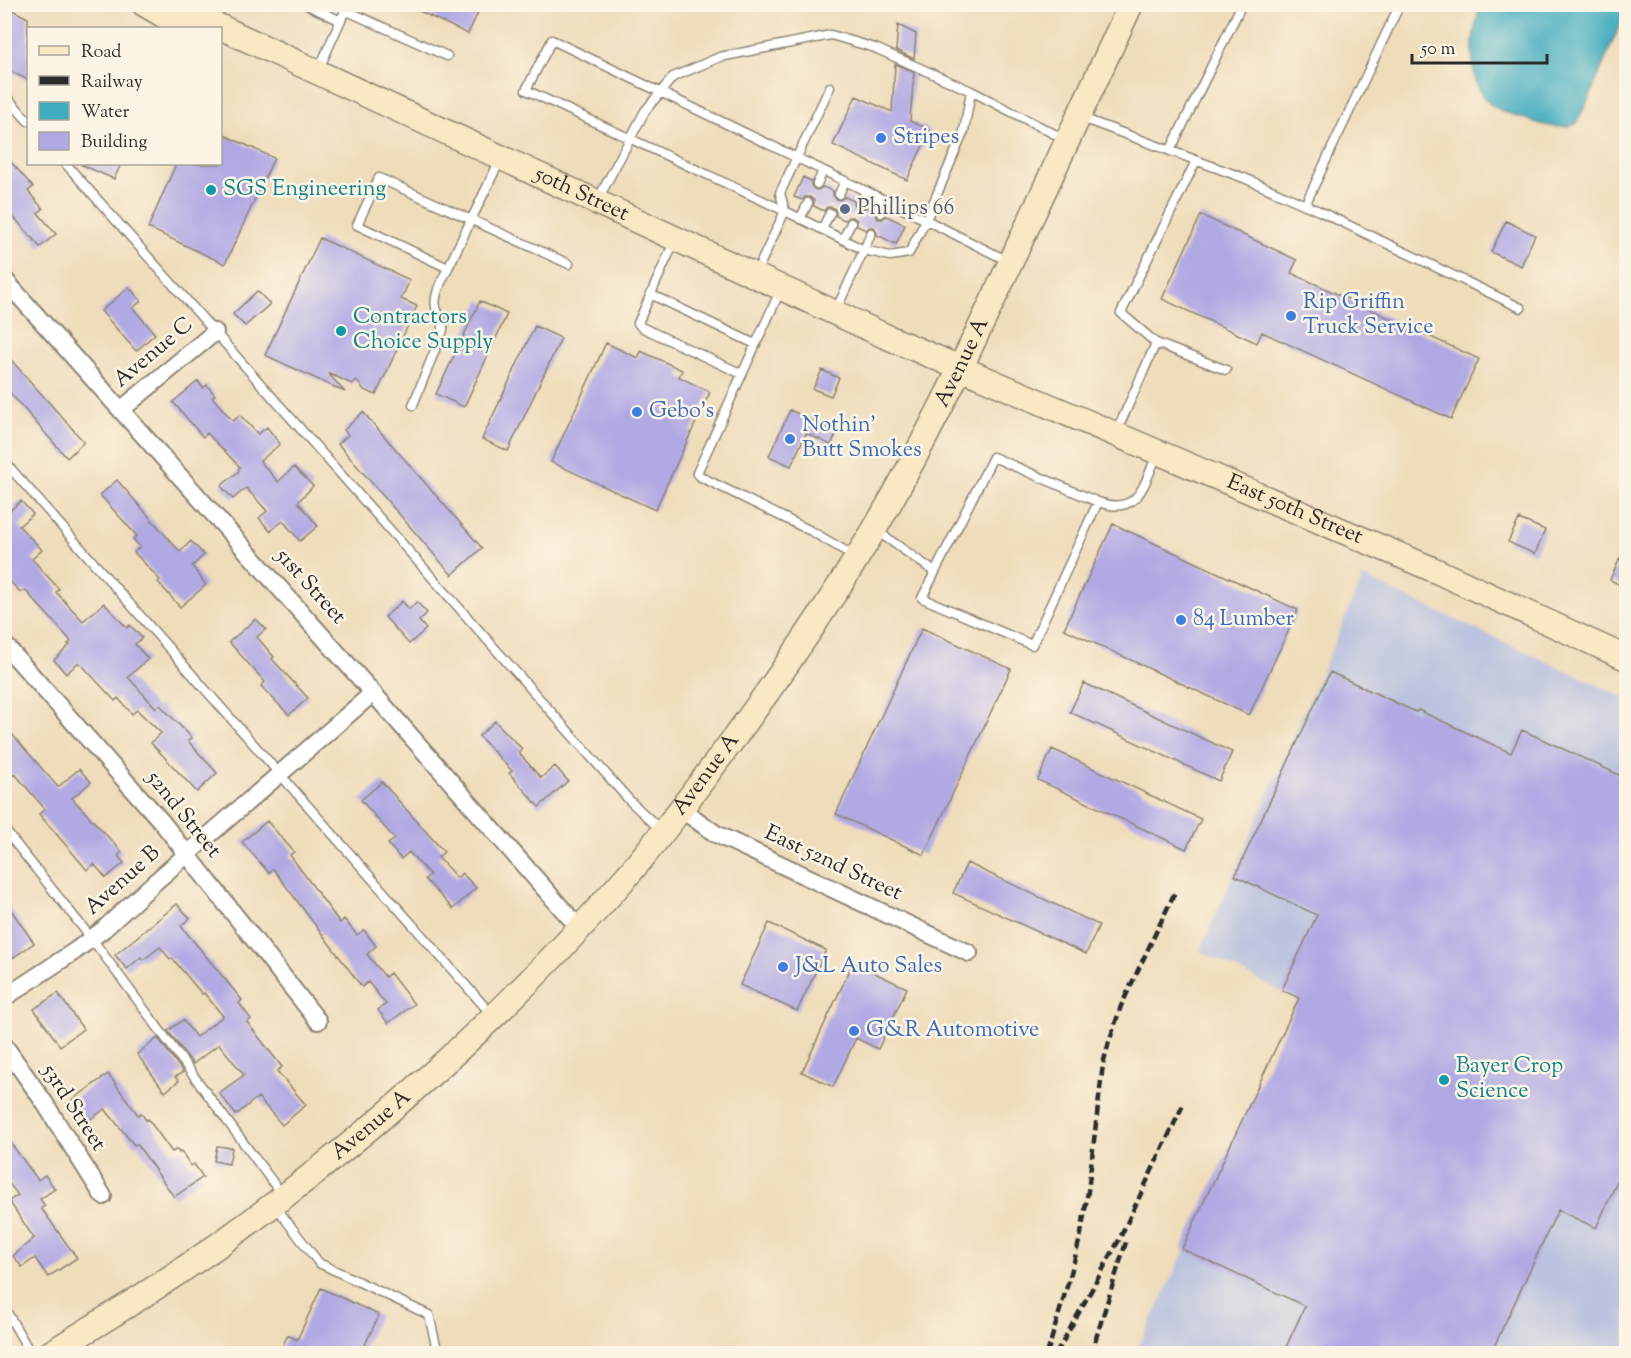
<svg xmlns="http://www.w3.org/2000/svg" width="1631" height="1358" font-family="'Sorts Mill Goudy',serif">
  <style>
    .industrial { fill: #bcc3de }
    .water { fill: #40acbf; stroke: #366c75; stroke-width: 1.5 }
    .building { fill: #b1a9e4 }
    .lines { fill: none; stroke-linecap: round; stroke-linejoin: round }
    .service-casing { stroke: #8d8472; stroke-width: 11 }
    .minor-casing { stroke: #8d8472; stroke-width: 20 }
    .secondary-casing { stroke: #8d8472; stroke-width: 27 }
    .service { stroke: #fff; stroke-width: 8 }
    .minor { stroke: #fff; stroke-width: 16 }
    .secondary { stroke: #fae7c3; stroke-width: 24 }
    .rail { stroke: #2b2b2b; stroke-width: 4.5; stroke-dasharray: 9 4.5; stroke-linecap: butt }
    .shop-dot { fill: #3f7fe0; stroke: #fcf5e5; stroke-width: 2 }
    .culture-dot { fill: #0f9aa8; stroke: #fcf5e5; stroke-width: 2 }
    .service-dot { fill: #5c6f8a; stroke: #fcf5e5; stroke-width: 2 }
    .labels { text-anchor: middle; dominant-baseline: central; stroke-width: 5; stroke-linejoin: round; paint-order: stroke }
    .shop-label { font-size: 22px; fill: #366cbe; stroke: #fcf5e5; text-anchor: start }
    .culture-label { font-size: 22px; fill: #0d838f; stroke: #fcf5e5; text-anchor: start }
    .street-label { font-size: 22px; fill: #2b2b2b; stroke: #fcf5e5 }
    .service-label { font-size: 22px; fill: #4e5e75; stroke: #fcf5e5; text-anchor: start }
  </style>
  <rect width="100%" height="100%" fill="#fcf5e5"/>
  <filter id="ink" filterUnits="userSpaceOnUse"><feTurbulence type="fractalNoise" baseFrequency=".0167" numOctaves="2"/><feDisplacementMap in="SourceGraphic" scale="12" xChannelSelector="R" yChannelSelector="G"/><feConvolveMatrix kernelMatrix="1 2 1 2 8 2 1 2 1" color-interpolation-filters="sRGB"/></filter>
  <filter id="wash" filterUnits="userSpaceOnUse"><feTurbulence type="fractalNoise" baseFrequency=".008" numOctaves="4" result="noise"/><feDisplacementMap in="SourceGraphic" scale="24" xChannelSelector="R" yChannelSelector="G"/><feGaussianBlur stdDeviation="1.35" result="paint"/><feColorMatrix in="noise" values="0 0 0 0 0 0 0 0 0 0 0 0 0 0 0 0 0 1.4 0 .05"/><feComposite in="paint" operator="in"/></filter>
  <g filter="url(#wash)">
    <rect width="100%" height="100%" fill="#efdcba"/>
    <path class="industrial" d="M1363 577 1626 698V1353L1135 1354 1304 1003 1200 951Z"/>
    <path class="water" d="M1481 5H1626V10L1589 98 1576 124C1559 130 1542 125 1526 119 1514 115 1494 110 1485 99 1466 74 1472 32 1481 5Z"/>
    <g id="blocks">
      <path class="building" d="M404 4H482L468 34Z
        M4 6 28 18V80L4 68Z
        M898 25 916 34 914 59 896 50Z
        M895 64 914 72 910 121 930 130 907 180 833 145 856 96 892 112Z
        M220 133 274 158 225 264 148 228 176 164H220Z
        M4 154 33 187 28 191 43 209 38 213 56 234 40 247 4 206Z
        M80 164H121L114 179Z
        M803 177 811 181V185L814 189 818 190 823 187 833 191V195L836 199 840 200 845 197 854 201V205L857 209 861 210 866 207 875 211V214L878 219H882L887 216 905 225 896 244 877 235V232L874 227H870L866 230 857 226V220L853 217H848L845 220 836 216V210L832 207H827L824 211 814 206V200L810 197H805L802 200 794 197Z
        M1201 215 1297 260 1291 273 1479 359 1451 419 1262 332 1257 343 1162 299Z
        M1506 221 1535 235 1521 266 1491 252Z
        M320 238 410 280 401 299 417 306 376 395 364 390 356 380 352 384 328 373 345 392 265 355Z
        M129 287 141 301 133 308 155 334 136 351 101 311Z
        M257 291 270 304 245 326 233 314Z
        M480 301 507 314 464 407 436 394Z
        M535 326 561 338 508 451 482 439Z
        M606 343 638 358 641 351 682 370 679 377 710 392 655 510 551 462Z
        M4 352 84 442 67 458 4 386Z
        M822 370 839 378 831 396 813 389Z
        M198 381 203 388 207 385 215 395 212 397 233 421 240 415 258 434 267 427 280 444 260 461 278 482 294 467 313 486 298 502 318 526 300 541 283 521 270 531 259 518 267 511 246 488 233 499 221 486 239 471 238 469 240 467 207 433 203 437 173 402Z
        M790 410 837 432 831 445 806 433 791 466 769 456Z
        M363 412 482 548 452 575 338 444 348 435 344 430Z
        M117 480 180 552 191 541 204 555 192 566 206 585 180 607 158 582 160 580 134 552 140 547 133 539 137 536 100 495Z
        M21 501 33 514 19 526 42 550 32 559 59 589 56 592 83 621 104 603 127 628 130 625 142 638 135 644 148 659 128 677 156 708 160 705 192 738 188 741 217 773 197 792 151 743 161 733 137 710 132 714 118 698 115 701 79 662 66 674 54 660 70 645 68 644 71 641 25 590 21 593 4 575V511L7 513Z
        M1519 519 1545 530 1535 554 1508 542Z
        M1113 524 1298 610 1249 715 1064 629Z
        M1626 545V588L1610 580Z
        M402 601 409 609 417 602 427 613 419 621 426 629 409 644 385 617Z
        M256 619 266 629 257 637 274 657 272 659 308 698 289 715 261 686 265 682 229 642Z
        M922 628 1011 669 924 855 836 814Z
        M1330 672 1416 712 1418 710 1511 753 1522 730 1626 778V1162L1596 1228 1558 1210 1491 1353H1299L1286 1347 1305 1306 1182 1249 1299 998 1282 990 1317 915 1235 876Z
        M1084 683 1232 752 1219 781 1070 712Z
        M495 721 522 749 518 752 541 778 555 766 568 781 539 807 509 773 512 771 479 736Z
        M4 725 58 787 79 769 91 782 72 798 122 852 118 856 124 863 106 878 94 864 87 870 77 858 39 814 45 809 15 774 4 781Z
        M1052 749 1201 819 1186 849 1038 780Z
        M382 782 444 852 438 857 457 878 462 873 476 888 453 909 425 879 430 875 409 852 401 859 388 844 395 839 361 800Z
        M267 821 294 852 290 855 340 923 344 919 357 935 364 930 376 946 367 954 385 977 390 973 414 1004 388 1023 378 1010 386 1004 368 982 362 987 273 869 269 873 242 842Z
        M967 863 1099 925 1086 954 953 893Z
        M4 900 34 943 4 964Z
        M177 904 190 918 181 926 242 1000 239 1003 251 1019 247 1022 282 1067 277 1071 306 1105 282 1125 258 1097 236 1115 219 1093 244 1075 219 1044 193 1064 168 1031 183 1020 196 1037 223 1016 204 993 202 994 172 958 170 959 160 947 143 960 141 957 127 969 115 955Z
        M769 923 826 950 797 1011 740 985Z
        M853 963 907 988 878 1049 856 1038 833 1087 802 1072Z
        M58 993 83 1029 60 1046 34 1009Z
        M158 1038 183 1072 175 1077 179 1081 165 1092 137 1054Z
        M108 1074 138 1115 141 1113 146 1120 148 1119 172 1152 177 1149 179 1153 181 1151 191 1166 194 1164 203 1177 174 1197 137 1144 134 1145 105 1109 86 1122 71 1101Z
        M4 1134 38 1180 45 1175 55 1189 40 1199 45 1206 41 1208 77 1258 48 1277 35 1258 22 1267 13 1256 34 1238 9 1201 18 1195 4 1177Z
        M217 1146 232 1148 229 1164 214 1161Z
        M321 1288 379 1315 361 1353H279L288 1335 297 1340Z"/>
    </g>
  </g>
  <g filter="url(#ink)">
    <use href="#blocks" fill-opacity="0" stroke="#8d8472" stroke-width="1.5"/>
    <g class="lines">
      <g class="service-casing">
        <path id="service" d="M305 4 341 21
          M345 10 447 56
          M318 71 348 4
          M4 94 28 121
          M1079 117 1244 178 1319 211 1521 308
          M1170 151 1242 4
          M500 160C483 196 465 232 448 268L357 225 379 178 569 264
          M66 164 630 801 661 830
          M817 184 823 171
          M839 194 845 181
          M597 201 645 111 673 77 720 57 831 35 875 48 971 91 1064 139
          M860 204 866 191
          M1305 205 1400 4
          M785 211 526 90 552 40 926 220 964 131 971 91
          M785 211 780 193 830 87
          M881 213 886 201
          M800 219 808 203
          M822 229 830 213
          M871 233 864 250 890 256 909 253 926 220 1010 262
          M843 239 851 223
          M674 242 638 323 641 327 742 374
          M755 275 785 211 864 250 835 312
          M781 289 697 473 701 477 811 531 856 557
          M650 294 755 344
          M1156 343 1226 370
          M413 405 443 330C444 320 438 316 436 307 433 295 443 279 448 268
          M1116 433 1156 343 1121 313 1196 161
          M4 461 492 1015
          M1098 502C1139 516 1143 486 1157 455
          M877 531 935 572 922 598 1032 645 1098 502 993 457 935 572
          M4 829 92 939 283 1196
          M275 1206 319 1263 429 1315 438 1354
          M4 1307 31 1354"/>
      </g>
      <g class="minor-casing">
        <path id="minor" d="M4 279 373 693 579 928
          M122 409 215 332
          M4 644 161 821 318 1021
          M681 809 716 834 969 953
          M4 998 75 951 104 929 155 882 373 693
          M4 1045 44 1102 103 1196"/>
      </g>
      <g class="secondary-casing">
        <g id="secondary">
          <path id="s1" d="M144 4 168 18 203 19 885 336 1432 569 1626 658"/>
          <path id="s2" d="M49 1354C112 1315 175 1277 235 1233 378 1129 511 1009 627 876 660 838 690 797 720 757 775 684 827 608 874 530 927 440 971 347 1015 253 1053 170 1092 87 1131 4"/>
        </g>
      </g>
      <use href="#service" class="service"/>
      <use href="#minor" class="minor"/>
      <use href="#secondary" class="secondary"/>
      <path class="rail" d="M1047 1354 1071 1273 1081 1234 1088 1191 1103 1064 1109 1042 1121 1006 1176 890
        M1056 1354 1118 1242 1183 1105
        M1091 1354 1127 1239"/>
    </g>
  </g>
  <g class="shop-dot">
    <circle cx="881" cy="138" r="6"/>
    <circle cx="1291" cy="316" r="6"/>
    <circle cx="637" cy="412" r="6"/>
    <circle cx="790" cy="439" r="6"/>
    <circle cx="1181" cy="620" r="6"/>
    <circle cx="783" cy="967" r="6"/>
    <circle cx="854" cy="1031" r="6"/>
  </g>
  <g class="culture-dot">
    <circle cx="211" cy="190" r="6"/>
    <circle cx="341" cy="331" r="6"/>
    <circle cx="1444" cy="1080" r="6"/>
  </g>
  <circle class="service-dot" cx="845" cy="209" r="6"/>
  <g class="labels">
    <g class="shop-label">
      <text x="893" y="138">Stripes</text>
      <text x="1303" y="303">Rip Griffin<tspan x="1303" dy="25">Truck Service</tspan></text>
      <text x="649" y="412">Gebo's</text>
      <text x="802" y="426">Nothin'<tspan x="802" dy="25">Butt Smokes</tspan></text>
      <text x="1193" y="620">84 Lumber</text>
      <text x="795" y="967">J&amp;L Auto Sales</text>
      <text x="866" y="1031">G&amp;R Automotive</text>
    </g>
    <g class="culture-label">
      <text x="223" y="190">SGS Engineering</text>
      <text x="353" y="318">Contractors<tspan x="353" dy="25">Choice Supply</tspan></text>
      <text x="1456" y="1067">Bayer Crop<tspan x="1456" dy="25">Science</tspan></text>
    </g>
    <g class="street-label">
      <text stroke="none"><textPath href="#s1" startOffset="480">50th Street</textPath></text>
      <text transform="translate(154 353) rotate(-40)">Avenue C</text>
      <text stroke="none"><textPath href="#s2" startOffset="1368">Avenue A</textPath></text>
      <text stroke="none"><textPath href="#s1" startOffset="1260">East 50th Street</textPath></text>
      <text transform="translate(310 587) rotate(48)">51st Street</text>
      <text stroke="none"><textPath href="#s2" startOffset="882">Avenue A</textPath></text>
      <text transform="translate(183 815) rotate(51)">52nd Street</text>
      <text transform="translate(833 864) rotate(25)">East 52nd Street</text>
      <text transform="translate(123 881) rotate(-42)">Avenue B</text>
      <text transform="translate(73 1108) rotate(57)">53rd Street</text>
      <text stroke="none"><textPath href="#s2" startOffset="396">Avenue A</textPath></text>
    </g>
    <g class="service-label">
      <text x="857" y="209">Phillips 66</text>
    </g>
  </g>
  <rect width="1631" height="1358" fill="none" stroke="#fcf5e5" stroke-width="24"/>
  <rect x="27" y="27" width="195" height="138" fill="#fcf5e5" stroke="#a8a49b" stroke-width="1.5"/>
  <rect x="39" y="46" width="30" height="9" fill="#fae7c3" stroke="#a8a49b" stroke-width="1.5"/>
  <text x="81" y="57" font-size="18" fill="#2b2b2b">Road</text>
  <rect x="39" y="76" width="30" height="9" fill="#2b2b2b" stroke="#a8a49b" stroke-width="1.5"/>
  <text x="81" y="87" font-size="18" fill="#2b2b2b">Railway</text>
  <rect x="39" y="102" width="30" height="18" fill="#40acbf" stroke="#a8a49b" stroke-width="1.5"/>
  <text x="81" y="117" font-size="18" fill="#2b2b2b">Water</text>
  <rect x="39" y="132" width="30" height="18" fill="#b1a9e4" stroke="#a8a49b" stroke-width="1.5"/>
  <text x="81" y="147" font-size="18" fill="#2b2b2b">Building</text>
  <path d="M1412 54v9h135v-9" fill="none" stroke="#2b2b2b" stroke-width="3"/>
  <text x="1421" y="54" font-size="18" fill="#2b2b2b" stroke="#fcf5e5" stroke-width="4.5" paint-order="stroke">50 m</text>
</svg>
